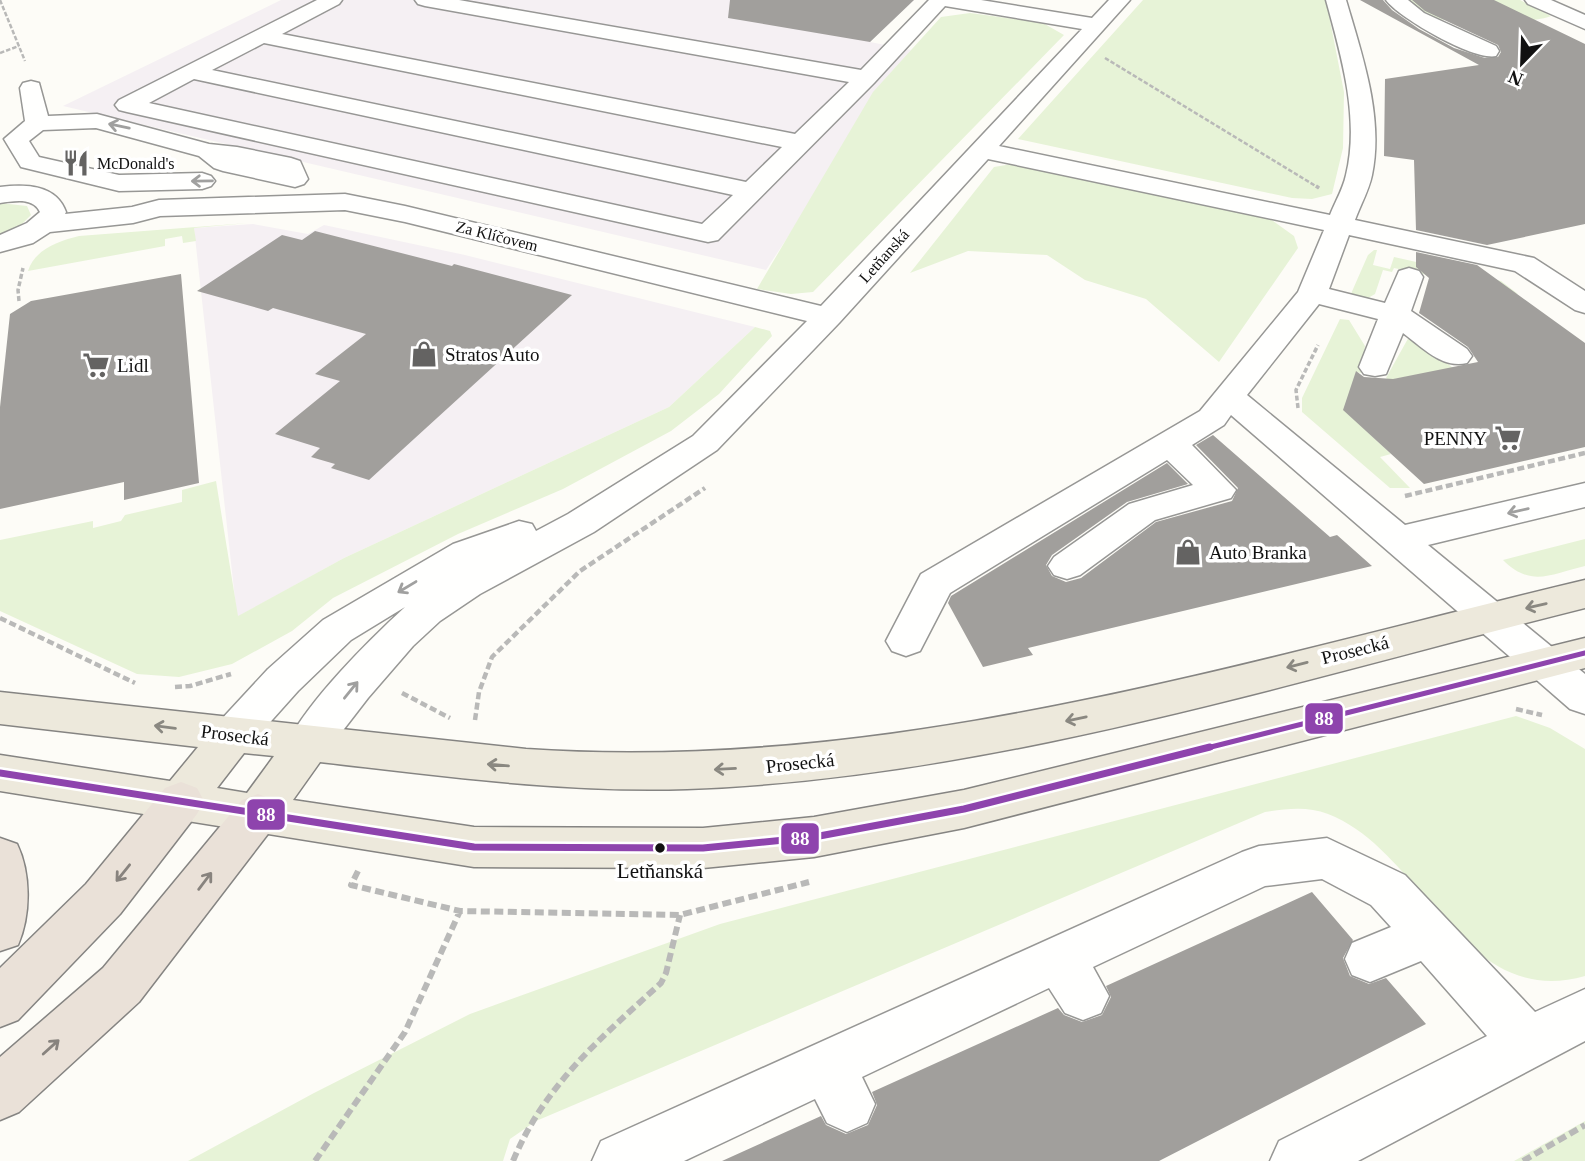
<svg xmlns="http://www.w3.org/2000/svg" width="1585" height="1161" font-family="Georgia,serif">
  <style>
    .industrial { fill: #f5f0f3 }
    .green { fill: #e7f3d7 }
    .building { fill: #a19f9c }
    .lines { fill: none; stroke-linecap: round; stroke-linejoin: round }
    .minor-casing { stroke: #979795; stroke-width: 3 }
    .major-casing { stroke: #858482; stroke-width: 3 }
    .highway-casing { stroke: #858482; stroke-width: 3 }
    .path-far3 { stroke: #b9b9b8; stroke-width: 2.5; stroke-dasharray: 4.5 2; stroke-linecap: butt }
    .path-far2 { stroke: #b9b9b8; stroke-width: 3.5; stroke-dasharray: 5 2.5; stroke-linecap: butt }
    .path-far1 { stroke: #b9b9b8; stroke-width: 4.5; stroke-dasharray: 7 3.5; stroke-linecap: butt }
    .path { stroke: #b9b9b8; stroke-width: 6; stroke-dasharray: 9 4.5; stroke-linecap: butt }
    .minor { fill: #fffffe; fill-rule: evenodd }
    .major { fill: #ede9dc; fill-rule: evenodd }
    .highway { fill: #eae1d8; fill-rule: evenodd }
    .bus-1-far1-casing { stroke: #fff; stroke-width: 10 }
    .bus-1-casing { stroke: #fff; stroke-width: 12 }
    .bus-1-far1 { stroke: #8e44ad; stroke-width: 5 }
    .bus-1 { stroke: #8e44ad; stroke-width: 7 }
    .oneway { stroke: #a0a09f }
    .oneway2 { stroke: #8a8881 }
    .oneway3 { stroke: #88837e }
    .bus-dot { fill: #111; stroke: #fff; stroke-width: 2.5 }
    .labels { text-anchor: middle; dominant-baseline: central; stroke-width: 7; stroke-linejoin: round; paint-order: stroke }
    .far-poi-label { font-size: 16px; fill: #111; stroke: #fff; text-anchor: start }
    .far-street-label { font-size: 16px; fill: #111; stroke: #fff }
    .poi-label { font-size: 19px; fill: #111; stroke: #fff; text-anchor: start }
    .street-label { font-size: 19px; fill: #111; stroke: #fff }
    .near-bus-label { font-size: 21px; fill: #111; stroke: #fff }
    .line-badge { stroke: #fff; stroke-width: 2.5 }
    .badge-label { font-size: 19px; text-anchor: middle; font-weight: bold; fill: #fff }
  </style>
  <rect width="100%" height="100%" fill="#fdfcf7"/>
  <path class="industrial" d="M281 0H914L870 42 911 50 766 270 63 106Z
    M253 224 308 234 324 225 465 255 755 327 669 407 344 558 237 617 194 228Z"/>
  <path class="green" d="M1143 0H1326L1344 92 1343 148 1332 194 1312 199 1292 198 1018 139Z
    M1404 0H1520L1551 16C1535 24 1444 24 1426 16 1418 13 1411 5 1404 0Z
    M970 13 1043 23 1064 35 813 292 791 294 757 289 873 92 941 17Z
    M1012 164 1266 216 1294 236 1298 248 1219 362 1146 299 1085 280 1047 255 968 251 910 273 994 167Z
    M0 203 27 206 31 215 20 226 0 234Z
    M248 223 194 228 196 241 183 243 182 236 165 239V246L28 271C35 249 59 241 79 236Z
    M1374 250H1377L1373 265 1390 269 1394 257 1501 281 1518 294 1394 268 1392 272 1383 270 1375 294 1368 298 1350 296 1368 255Z
    M1340 319 1349 320 1365 346 1361 373 1356 372 1344 410 1391 454 1380 457 1410 488H1390L1302 412V398Z
    M755 327 770 331 772 336 719 394 671 431 563 489 458 534 333 598 292 631 232 664 179 677 137 674 0 611V540L93 521V528L121 521 125 515 182 502V490L216 481 238 616 344 558 669 407Z
    M1410 335H1413L1453 368 1389 380 1386 378Z
    M1585 539V566C1551 574 1531 588 1503 560Z
    M1516 716 1550 728 1585 749V976C1462 1011 1423 850 1328 814 1307 806 1286 809 1265 812L536 1121 510 1139 503 1161H188L314 1093 470 1014 720 924Z
    M1585 1121V1161H1514Z"/>
  <path class="building" d="M730 0H914L870 42 728 18Z
    M1360 0H1383L1392 10 1419 29 1454 48 1485 58 1498 57 1501 52 1498 45 1425 11 1412 0H1494L1585 44V224L1487 245 1416 230 1414 160 1384 156 1385 79 1479 65Z
    M315 231 452 266 454 264 572 295 369 480 331 468 335 464 311 457 320 448 275 434 340 381 315 374 366 334 273 308 268 311 197 291 282 235 302 240Z
    M1416 252 1477 265 1585 343V447L1424 484 1343 410 1356 371 1364 377 1393 379 1478 362 1468 347 1419 313 1429 278 1416 267Z
    M181 274 199 483 124 500V482L0 509V407L10 314 31 301Z
    M1213 435 1330 537 1337 535 1372 566 1028 648 1033 655 983 667 948 603 951 596 1167 463 1188 484 1127 502 1052 555 1046 565 1052 576 1066 582 1081 578 1156 522 1232 501 1238 488 1196 445Z
    M1312 892 1353 940 1343 958 1350 976 1369 984 1386 978 1426 1024 1159 1161H722L821 1116 826 1125 846 1134 868 1125 877 1105 872 1092 1058 1008 1064 1015 1082 1022 1102 1015 1111 997 1106 986Z"/>
  <g class="lines">
    <g class="minor-casing">
      <path id="minor" d="M317 0H342L339 4 282 34 795 134 849 82 425 6 418 4 415 0H459L861 70 929 0H981L1092 18 1109 0H1130L999 146 1330 215C1335 202 1343 189 1346 175 1360 118 1341 55 1326 0H1346C1362 55 1384 117 1372 175 1369 190 1360 206 1355 220L1534 258 1585 291V313L1575 310 1515 271 1349 235 1329 289 1385 303 1399 271 1409 268 1419 271 1423 277 1411 311 1467 349 1472 356 1467 363C1442 369 1422 347 1403 333L1386 374 1375 376 1364 374 1359 367 1378 319 1319 304 1247 395 1405 525 1585 483V507L1428 545 1585 674V714L1570 709 1231 415 1224 425 1192 445 1236 490 1231 498 1155 520 1080 575 1067 579 1054 575 1048 566 1054 557 1129 504 1193 485 1167 460 950 593 920 651 906 656 892 651 886 641 921 574 1200 411 1298 292 1324 230 988 159 839 323 717 450 594 532 480 594 440 621 413 646 368 698 324 755 309 760 294 755 287 743C310 699 368 641 405 607L351 640 298 691 248 747 233 752 218 747 211 735 218 723 268 669 323 620 453 544 519 521 532 524 536 531 568 514 693 436 807 321 405 222 345 210 160 216 133 223 50 232 33 243 0 252V235L27 223 40 212C33 197 14 201 0 203V187C25 184 56 184 66 212L65 214 132 207 159 200 345 194 405 206 821 306 1082 29 945 6 874 83 718 240 708 242 127 112 119 110 115 105 119 100ZM264 43 782 147 746 182 212 70ZM194 79 733 195 702 224 149 103Z
        M1386 0H1408L1424 13 1496 46 1499 51 1496 56C1474 61 1399 18 1386 0Z
        M1525 0H1551L1585 15V29L1528 4Z
        M31 81 39 83 48 116 97 114 209 144 237 147 291 158 300 161 308 179 304 184 295 187 223 171 214 168 199 156 96 128 43 130 29 141 39 157 119 175 202 173 211 176 215 181 211 186 202 189 119 191 21 167 4 139 25 121 20 88 23 83Z
        M1327 838 1405 875 1535 1012 1585 989V1041L1358 1161H1270L1279 1141 1487 1036 1421 961 1370 982 1352 975 1345 959 1352 943 1391 927 1371 905 1322 879 1265 886 1093 967 1109 996 1101 1013 1083 1020 1065 1013 1049 988 862 1077 875 1104 867 1123 847 1132 827 1123 815 1099 684 1161H592L601 1141 1242 852 1259 846Z"/>
    </g>
    <g class="major-casing">
      <path id="major" d="M1585 580V608C1292 681 991 778 687 789 564 793 442 776 320 762L293 800 474 827 703 828 814 817 964 790 1585 638V668L964 828 814 857 703 868 474 867 0 791V755L170 781 198 747 0 724V692L526 749C886 774 1238 663 1585 580ZM244 753 274 756 247 793 217 788Z"/>
    </g>
    <g class="highway-casing">
      <path id="highway" d="M181 782 197 788 204 801 197 814 120 914 18 1020 0 1027V968L86 884 165 788Z
        M258 794 274 800 281 813 274 826 139 1002 19 1112 0 1120V1057L103 968 242 800Z
        M0 838 17 844C31 873 31 915 18 945L0 951Z"/>
    </g>
    <path class="path-far3" d="M0 0 25 61
      M0 53 19 46
      M1105 58 1319 188"/>
    <path class="path-far2" d="M1316 186 1319 188
      M19 301 18 290 23 268
      M1298 408 1296 390 1318 345"/>
    <path class="path-far1" d="M1405 496 1585 453
      M0 618 135 683
      M175 687 190 686 231 674
      M402 693 450 718
      M1516 709 1542 715
      M475 720 479 692 492 657 580 571 705 488"/>
    <path class="path" d="M358 871 351 885 460 911 680 915 809 882
      M315 1161 405 1032 460 911
      M513 1161C545 1084 601 1038 661 983L666 973 680 915
      M1523 1161 1585 1125"/>
    <use href="#minor" class="minor"/>
    <use href="#major" class="major"/>
    <use href="#highway" class="highway"/>
    <g class="bus-1-far1-casing">
      <path id="bus-1-far1" d="M1203 749 1585 653"/>
    </g>
    <g class="bus-1-casing">
      <path id="bus-1" d="M0 773 474 847 703 848 814 837 964 809 1210 747"/>
    </g>
    <use href="#bus-1-far1" class="bus-1-far1"/>
    <use href="#bus-1" class="bus-1"/>
  </g>
  <defs><path id="oneway-shaft" d="M-6 0H5M1.5-3L5.5 0L1.5 3" fill="none" stroke-width="1.6" stroke-linecap="round" stroke-linejoin="round" transform="scale(1.75)"/></defs>
  <g class="oneway">
    <use href="#oneway-shaft" transform="translate(119 126) rotate(-168)"/>
    <use href="#oneway-shaft" transform="translate(202 181) rotate(179)"/>
    <use href="#oneway-shaft" transform="translate(1518 511) rotate(167)"/>
    <use href="#oneway-shaft" transform="translate(407 587) rotate(149)"/>
    <use href="#oneway-shaft" transform="translate(351 690) rotate(-51)"/>
  </g>
  <g class="oneway2">
    <use href="#oneway-shaft" transform="translate(1536 606) rotate(167)"/>
    <use href="#oneway-shaft" transform="translate(1297 665) rotate(166)"/>
    <use href="#oneway-shaft" transform="translate(1076 719) rotate(168)"/>
    <use href="#oneway-shaft" transform="translate(165 727) rotate(-173)"/>
    <use href="#oneway-shaft" transform="translate(498 765) rotate(-175)"/>
    <use href="#oneway-shaft" transform="translate(725 769) rotate(177)"/>
  </g>
  <g class="oneway3">
    <use href="#oneway-shaft" transform="translate(123 873) rotate(129)"/>
    <use href="#oneway-shaft" transform="translate(205 881) rotate(-53)"/>
    <use href="#oneway-shaft" transform="translate(51 1047) rotate(-42)"/>
  </g>
  <defs>
    <g id="restaurant-bare" transform="scale(2.1)"><path d="M-5-6h1v4h1v-4h1v4h1v-4h1v5L-1.5 .5V6h-2V.5L-5-1ZM5-6V6H3V1.5H1.5Q1.5-4 5-6Z" fill="#646362" stroke="#fff" stroke-width="2.5" paint-order="stroke"/></g>
    <g id="shop-bare" transform="scale(2.1)"><path d="M-5-2.5h2.3a2.7 3.5 0 0 1 5.4 0H5L5.5 6h-11ZM-1.5-2.5h3a1.5 2.3 0 0 0-3 0Z" fill="#646362" stroke="#fff" stroke-width="2.5" paint-order="stroke"/></g>
    <g id="supermarket-bare" transform="scale(2.1)"><path d="M-6-5.5h2.5l.6 2H6L4.5 2H-2.5L-4.4-4H-6ZM-1.5 3.2a1.3 1.3 0 1 0 .1 0ZM3 3.2a1.3 1.3 0 1 0 .1 0Z" fill="#646362" stroke="#fff" stroke-width="2.5" paint-order="stroke"/></g>
  </defs>
  <g fill-rule="evenodd">
    <use href="#restaurant-bare" x="76" y="163"/>
    <use href="#shop-bare" x="424" y="354"/>
    <use href="#supermarket-bare" x="96" y="365"/>
    <use href="#supermarket-bare" x="1508" y="438"/>
    <use href="#shop-bare" x="1188" y="552"/>
  </g>
  <circle class="bus-dot" cx="660" cy="848" r="6"/>
  <g class="labels">
    <g class="far-poi-label">
      <text x="97" y="163">McDonald's</text>
    </g>
    <g class="far-street-label">
      <text transform="translate(497 236) rotate(14)">Za Klíčovem</text>
      <text transform="translate(884 256) rotate(-48)">Letňanská</text>
    </g>
    <g class="poi-label">
      <text x="445" y="354">Stratos Auto</text>
      <text x="117" y="365">Lidl</text>
      <text x="1487" y="438" text-anchor="end">PENNY</text>
      <text x="1209" y="552">Auto Branka</text>
    </g>
    <g class="street-label">
      <text transform="translate(1355 650) rotate(-14)">Prosecká</text>
      <text transform="translate(235 735) rotate(7)">Prosecká</text>
      <text transform="translate(800 763) rotate(-6)">Prosecká</text>
    </g>
    <g class="near-bus-label">
      <text x="660" y="871">Letňanská</text>
    </g>
  </g>
  <g class="line-badge">
    <rect x="1304" y="702" width="40" height="33" rx="7" fill="#8e44ad"/>
    <rect x="246" y="798" width="40" height="33" rx="7" fill="#8e44ad"/>
    <rect x="780" y="822" width="40" height="33" rx="7" fill="#8e44ad"/>
  </g>
  <g class="badge-label">
    <text x="1324" y="725">88</text>
    <text x="266" y="821">88</text>
    <text x="800" y="845">88</text>
  </g>
  <g transform="translate(1522 63) rotate(203)" stroke="#ffffff" stroke-width="5" paint-order="stroke">
  <path d="M0-5L12 26L0 18L-12 26Z" fill="#111111"/>
  <text y="-10" font-size="19" font-weight="bold" text-anchor="middle" fill="#111111">N</text>
  </g>
</svg>
